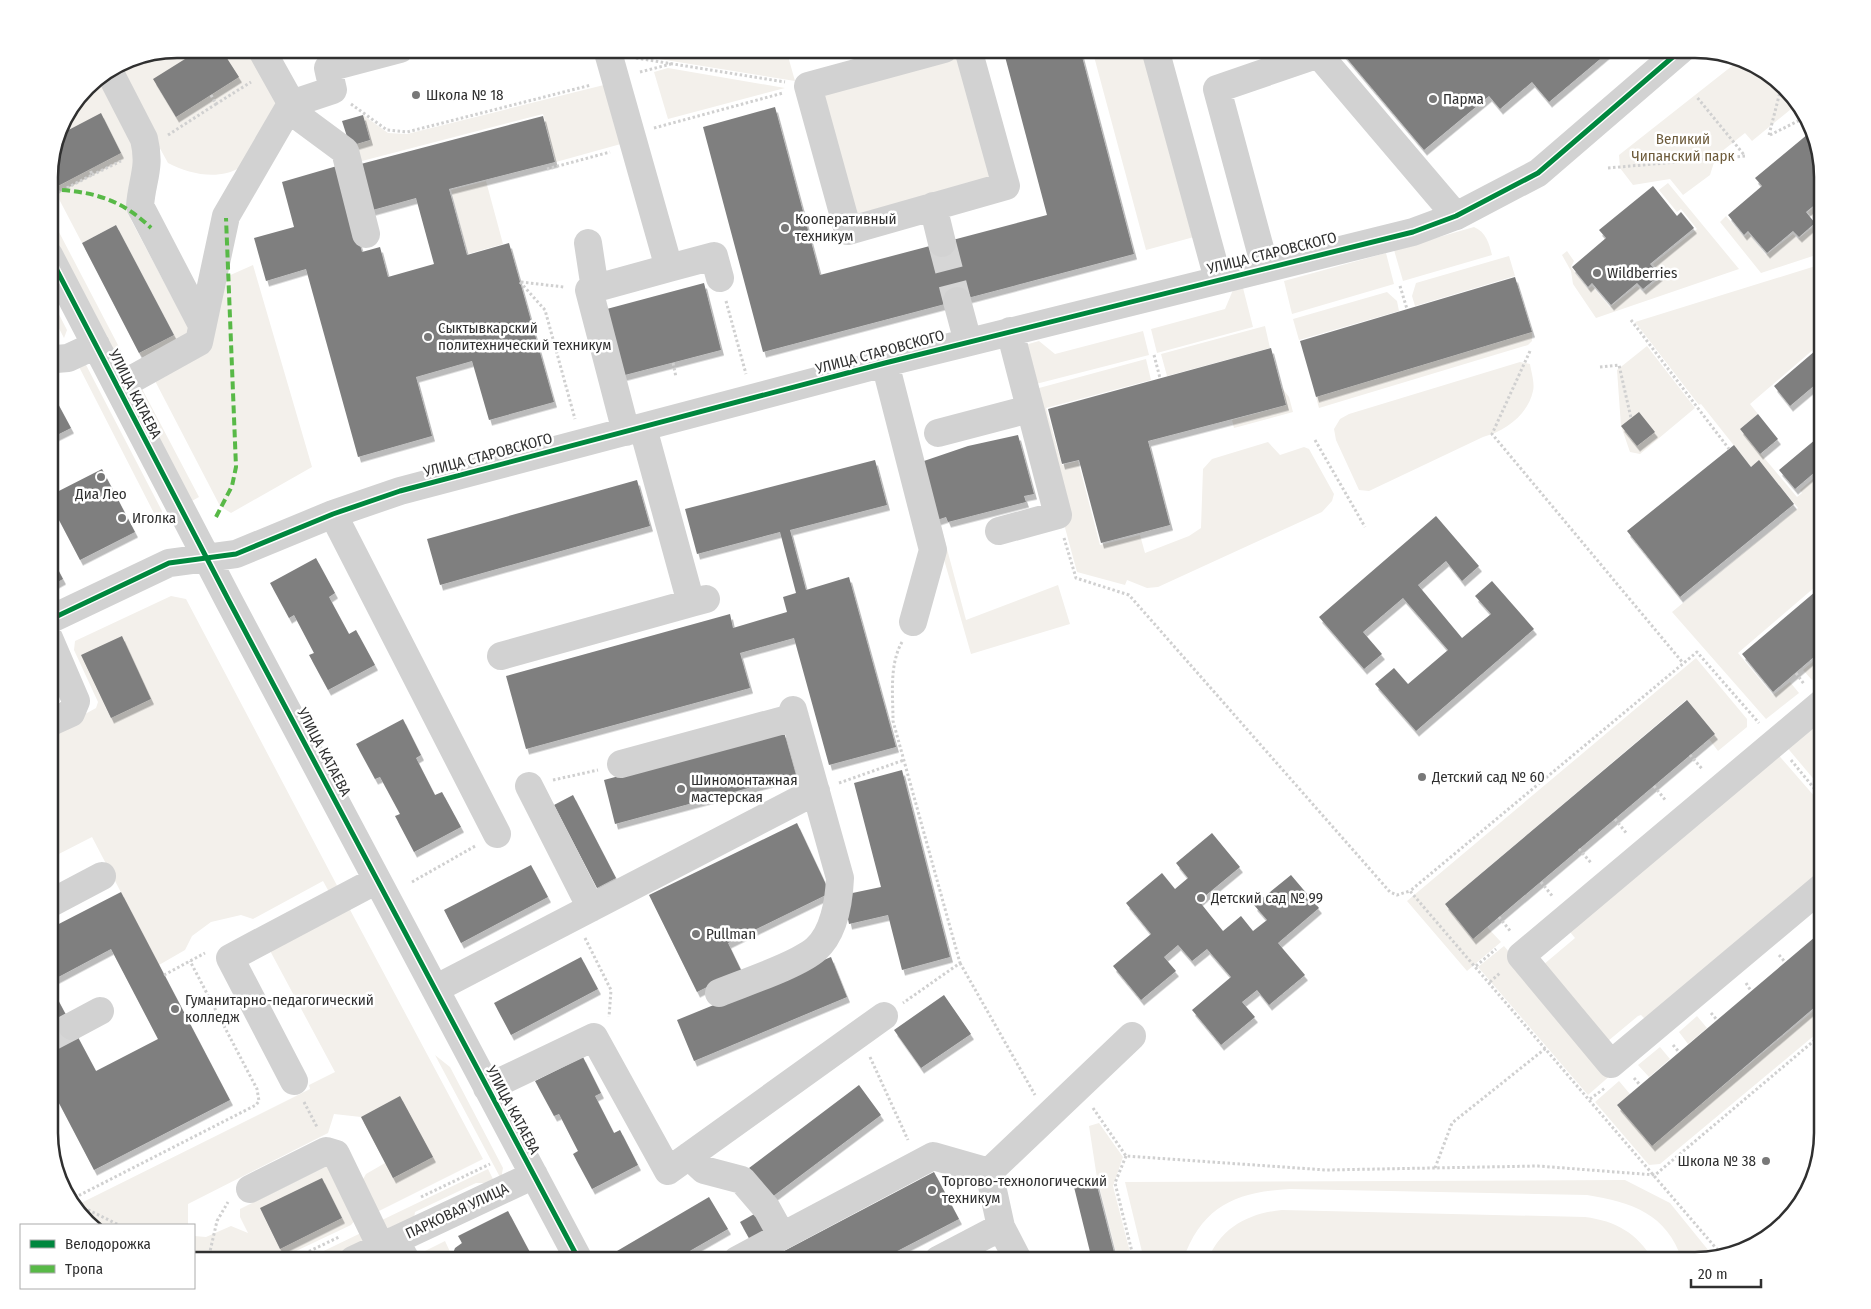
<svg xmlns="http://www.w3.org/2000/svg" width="1871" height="1309" font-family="'Fira Sans Condensed',sans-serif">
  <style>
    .green { fill: #f3f0eb }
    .building { fill: #7f7f7f; filter: url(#shadow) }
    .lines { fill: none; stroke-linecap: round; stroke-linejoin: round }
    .minor-tunnel { stroke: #d6d6d6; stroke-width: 28; stroke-dasharray: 28 14; stroke-linecap: butt }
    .path { stroke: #d0d0d0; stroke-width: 3; stroke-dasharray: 2.5 2.5; stroke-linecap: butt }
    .minor { stroke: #d2d2d2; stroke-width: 28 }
    .quiet { stroke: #58b947; stroke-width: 4; stroke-dasharray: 8 4; stroke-linecap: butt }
    .cycleway-casing { stroke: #fff; stroke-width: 8 }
    .cycleway { stroke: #00873e; stroke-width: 5 }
    .poi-dot { fill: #787878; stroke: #fff; stroke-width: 2 }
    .labels { text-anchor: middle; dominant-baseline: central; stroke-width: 5; stroke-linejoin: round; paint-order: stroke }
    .poi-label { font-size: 15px; fill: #303030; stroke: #fff; text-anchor: start }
    .park-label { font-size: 15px; fill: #6d5b3b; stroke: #fff }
    .street-label { font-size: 15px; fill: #303030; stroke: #fff }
    .rim { fill: none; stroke: #303030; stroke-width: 2.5 }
  </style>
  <defs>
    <filter id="shadow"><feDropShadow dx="3" dy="5.5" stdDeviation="0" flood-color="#0004"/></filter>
  </defs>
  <rect width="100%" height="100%" fill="#fff"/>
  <path class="green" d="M177 49H253L280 102 241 167C218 181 190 174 168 163L123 81 124 70 156 53Z
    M610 49H786L795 81 610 51Z
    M1092 49H1144L1194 237 1146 250Z
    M960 51 996 182 855 222 818 90Z
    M1737 62 1766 71 1796 105 1752 141 1745 133 1716 156 1710 175 1683 195 1670 179 1633 185 1620 168 1619 155Z
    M668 68 785 88 668 119 654 72Z
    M100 80 137 139 133 212 130 218 189 329V335L146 361 139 353 174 335 116 225 82 243 49 180V169L59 128 85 88Z
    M612 83 628 142 556 162 543 114 362 161 350 146 370 140 363 115 388 133 407 134Z
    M486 181 503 244 468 254 451 190Z
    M1668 183 1739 269 1596 318 1573 284 1571 271 1562 255 1567 251 1574 261 1571 267 1588 289 1592 286 1610 307 1637 286 1643 292 1662 276 1653 264 1697 229 1681 209 1677 212 1659 190Z
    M1822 200V253L1761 273 1720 222 1726 216 1744 237 1748 233 1766 255 1793 234 1798 239 1817 224 1808 212Z
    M49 213 130 368 126 370 117 366 49 235Z
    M1474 227C1486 232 1489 243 1492 255L1403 281 1394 250Z
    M1386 253 1394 284 1292 314 1284 281Z
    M1509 256 1515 276 1415 306 1412 296 1416 283Z
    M1822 264V342L1750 404 1758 414 1740 429 1797 497 1802 493 1800 490 1822 471V581L1738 653 1773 695 1790 682 1799 693 1766 719 1672 612 1798 508 1759 461 1751 467 1701 404 1699 405 1635 322Z
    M253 265 312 467 231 513 220 506 153 377 209 344 226 277Z
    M1243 288 1253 327 1157 353 1151 329 1225 309 1233 290Z
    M1387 292 1397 301 1399 311 1299 340 1293 319Z
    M49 295 67 330 64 338 49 309Z
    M1265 326 1270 348 1167 376 1161 354Z
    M1143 331 1149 355 1028 386 1018 347 1039 341 1055 354Z
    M1532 332V341L1528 345 1319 408 1316 397Z
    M1647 346 1695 408 1640 454 1630 452 1621 426 1617 370Z
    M1146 359 1151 380 1046 408 1062 465 1078 461 1100 545 1140 535 1145 553 1189 536 1201 528 1203 469 1212 459 1268 442 1280 455 1304 447 1309 449 1334 494 1332 501 1322 512 1158 587 1147 588 1127 580 1125 585 1077 572 1028 391Z
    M76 361H84L162 511 161 517 157 519Z
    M1520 362 1530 364C1531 371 1535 383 1533 391 1528 415 1505 431 1483 437L1369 491 1359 490 1336 440 1334 429 1340 419 1349 414Z
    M140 385 199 497 190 502 133 393Z
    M1282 388 1289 397 1293 412 1234 428 1232 420 1286 405Z
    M939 519 966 620 1058 585 1070 624 971 654 933 521Z
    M171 596 186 599 342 895 333 899 323 881 253 919 241 915 211 922 192 936 185 950 159 965 92 837 49 859V734L96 708 98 702 74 650 75 641Z
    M1822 654V671L1812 680 1803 670Z
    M1696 658 1747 719V727L1718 751 1709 739 1715 734 1686 700 1445 904 1473 938 1487 927 1501 942 1467 971 1407 901Z
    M1822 713V789L1785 745Z
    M1775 751 1822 805V879L1649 1023 1641 1015 1638 1016 1608 1041 1543 965 1575 938 1565 926Z
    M348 906 483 1159 377 1212 362 1181 366 1174 385 1163 361 1117 334 1114 328 1133 188 1204V1225H93L75 1206 310 1089 309 1085 335 1072 268 947Z
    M1504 946 1612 1074 1588 1095 1478 967Z
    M1822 1004V1029L1660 1164 1649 1165 1595 1102 1619 1081 1630 1094 1617 1105 1652 1145Z
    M1697 1016 1707 1028 1688 1044 1679 1032Z
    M1660 1047 1670 1059 1649 1077 1638 1065Z
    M435 1055 450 1067 503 1168 501 1179Z
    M1099 1123 1123 1157 1113 1186 1132 1260H1118L1097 1178 1089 1126Z
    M325 1167H331L355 1220 351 1225 277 1260H194V1236L206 1237 231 1226 248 1233 240 1217V1209Z
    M488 1169 495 1183H476L415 1212 413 1224 389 1236 382 1220Z
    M1625 1180 1670 1203 1713 1256 1694 1260H1682C1667 1214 1632 1202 1587 1195L1290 1189C1236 1192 1202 1206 1183 1260H1144L1125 1182Z
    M1282 1210 1585 1217C1616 1221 1637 1233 1653 1260H1208C1220 1228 1249 1213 1282 1210Z
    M363 1232 364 1243 329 1260H305Z
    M445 1241 452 1256 443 1260H422L423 1252Z"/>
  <path class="building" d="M201 49H221L239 77 176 117 153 79Z
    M789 49H802L790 53Z
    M1003 49H1080L1134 254 763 352 703 127 775 107 820 275 1047 215Z
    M1339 49H1612L1549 102 1532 82 1500 109 1489 96 1424 150Z
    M101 113 121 153 56 187 49 175V169L57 136Z
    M363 115 370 140 350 146 342 121Z
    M543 116 555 162 449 189 467 255 509 243 554 402 489 420 472 361 416 377 432 436 358 457 306 269 266 281 254 238 294 227 282 182 337 166 362 252 380 247 388 277 434 264 416 198 369 211 357 165Z
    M1808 134 1814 140 1822 177V199L1806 212 1815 223 1799 237 1793 231 1767 253 1748 231 1744 235 1728 215 1762 186 1755 178Z
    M1653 186 1677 216 1681 212 1694 228 1650 264 1660 275 1643 289 1637 283 1611 305 1592 283 1588 287 1572 267 1606 238 1599 230Z
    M116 225 174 335 139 353 82 243Z
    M1515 277 1532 332 1316 397 1300 341Z
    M704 283 721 350 621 376 603 310Z
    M1822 345V379L1790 406 1774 386Z
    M1271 348 1286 405 1148 441 1170 525 1101 543 1079 460 1062 464 1048 409Z
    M49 387 71 428 49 439Z
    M1639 412 1655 432 1637 446 1621 426Z
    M1758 414 1778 439 1760 454 1740 429Z
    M1822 434V466L1795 489 1779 470Z
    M1018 435 1034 494 1024 496 1026 502 948 522 946 517 937 520 921 462 968 446Z
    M1734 445 1751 467 1759 460 1794 504 1680 597 1627 531Z
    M875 460 887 505 790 530 806 590 849 577 896 747 829 765 794 638 740 653 750 688 526 749 506 676 730 614 733 628 787 612 783 597 796 593 780 532 697 554 685 509Z
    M102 469 135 532 80 560 49 501V496Z
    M637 480 650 526 440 585 427 539Z
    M1436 516 1479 566 1462 581 1446 561 1418 585 1462 638 1491 614 1475 596 1492 581 1534 629 1416 731 1375 684 1394 668 1408 684 1448 650 1403 598 1363 632 1382 654 1364 669 1319 617Z
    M316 558 335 593 329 597 349 634 356 630 375 665 328 690 309 655 314 653 294 615 289 618 270 583Z
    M53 560 63 579 54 584 49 575V563Z
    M1822 586V650L1773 692 1742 654Z
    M122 636 151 699 111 718 81 655Z
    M49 693 54 704 49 706Z
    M1687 700 1715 734 1473 939 1445 904Z
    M403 719 421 755 416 758 435 795 442 792 461 827 414 852 395 816 400 814 380 777 375 779 356 744Z
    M784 732 796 775 615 824 604 780Z
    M902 770 950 957 902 970 888 915 849 924 843 895 881 887 854 783Z
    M573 795 616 878 597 888 554 805Z
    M797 823 830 893 728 943 741 970 697 992 649 895Z
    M1212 833 1240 867 1199 901 1223 931 1241 916 1253 931 1267 920 1254 905 1291 875 1319 908 1278 943 1305 975 1269 1005 1257 990 1242 1002 1255 1017 1221 1045 1192 1010 1231 977 1207 949 1192 961 1178 945 1164 957 1176 971 1141 1000 1113 966 1151 934 1126 903 1162 873 1175 889 1188 878 1176 863Z
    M531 865 548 897 461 943 444 910Z
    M121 892 230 1100 94 1170 49 1084V983L96 1071 158 1039 111 949 49 982V929Z
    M1822 931V1001L1652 1146 1617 1105Z
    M581 957 598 989 511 1035 494 1003Z
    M831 957 847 997 694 1061 677 1020Z
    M944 995 971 1034 921 1068 894 1030Z
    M583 1057 601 1093 595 1096 614 1133 620 1130 638 1165 592 1189 573 1154 578 1151 559 1114 554 1116 535 1081Z
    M859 1085 881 1115 772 1197 749 1168Z
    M400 1096 433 1157 393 1178 361 1117Z
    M934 1172 959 1219 880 1260H767Z
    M322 1178 342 1218 280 1249 260 1208Z
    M1095 1178 1116 1260H1092L1073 1183Z
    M709 1197 728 1229 674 1260H622L617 1251Z
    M508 1211 534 1260H443L452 1256 455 1248 462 1243 458 1236Z
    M756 1213 766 1231 750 1240 740 1222Z"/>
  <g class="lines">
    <path class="minor-tunnel" d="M942 243 957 301
      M49 1038 72 1026"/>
    <path class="path" d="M636 58 785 82
      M1735 63 1744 64
      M640 72 671 64
      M211 95 216 104 251 82
      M351 104 387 130 407 132 591 85
      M654 128 783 93
      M168 135 216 104
      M1769 135 1781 88
      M1770 135 1806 117
      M1608 168 1745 156 1696 96
      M547 169 610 152
      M92 175 121 161
      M49 197 92 175 90 169
      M520 282 545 310 575 419
      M521 282 564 287
      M1400 286 1407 309
      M726 301 746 374
      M1631 320 1729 449
      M1530 351 1492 434 1683 663
      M1154 355 1160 378
      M673 363 676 377
      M1600 367 1619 365 1631 418
      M1315 440 1365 527
      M1064 538 1076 578 1129 595 1390 892 1397 895 1410 891
      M902 642C889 665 893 695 893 721L960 963 903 1003
      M1796 673 1804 684
      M1690 755 1703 770
      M1791 760 1822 798
      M553 780 598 770
      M839 783 904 760
      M1654 786 1666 801
      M1615 819 1627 834
      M1579 849 1592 864
      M412 882 477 845
      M1541 882 1553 897
      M1499 917 1511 932
      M1815 924 1821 932
      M585 938 611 990 609 1017
      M1779 955 1785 962
      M960 963 1035 1095
      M1476 966 1496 949
      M164 975 205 953
      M1490 982 1501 972
      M1746 983 1751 991
      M1711 1013 1717 1020
      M1673 1045 1679 1052
      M870 1057 908 1140
      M1634 1078 1640 1085
      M1590 1099 1605 1088
      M304 1102 317 1127
      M1093 1108 1126 1156 1326 1170 1538 1166 1655 1175 1822 1034
      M1126 1156 1115 1183 1134 1260
      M57 1167 74 1199
      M1435 1168 1452 1123 1546 1048
      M421 1197 490 1164
      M70 1200 256 1105 259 1101 257 1089 190 961
      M70 1201 119 1225
      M1721 1254 1410 891 1697 652 1759 723
      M208 1260 217 1221 228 1202
      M291 1260 339 1237"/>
    <path class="minor" d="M261 49 299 117 345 151 366 234
      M607 49 669 268 589 290 626 432
      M944 49 808 86 848 231 1006 186 968 49
      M1155 49 1218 279
      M1314 49 1456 216
      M109 71 144 139C151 168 142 179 140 206L202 325
      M933 206 942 243
      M588 243 595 289
      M49 255 229 601 579 1260
      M1265 267 1217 89 1319 54 1325 49
      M669 268 714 256 720 278
      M957 301 968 342
      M49 362 56 359 68 358 96 345
      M885 363 933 550 913 622
      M118 387 199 342 226 216 291 104 333 90 328 68 400 49
      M643 428 691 603 706 599
      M938 433 1029 409
      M333 514 497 834
      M999 531 1058 515 1010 331
      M49 620 169 563 236 554 333 514 400 491 885 363 1413 232 1456 216 1538 173 1682 49
      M49 638 76 701 71 713 49 723
      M501 656 691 603
      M1822 703 1521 956 1611 1064 1822 887
      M621 764 795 717
      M529 786 591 908
      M49 904 102 876
      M435 989 816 791
      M719 993C743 983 798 965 816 949 834 933 839 901 840 878L793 710
      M72 1026 100 1011
      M294 1081 230 958 377 880
      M487 1088 594 1037 668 1171 884 1016
      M689 1156 704 1170 742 1180 767 1209 782 1236
      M989 1172 1132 1036
      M250 1189 326 1151 336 1154 381 1247
      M395 1240 406 1260
      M353 1260 534 1175
      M737 1260 933 1156 989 1172 1001 1227
      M938 1260 1001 1227 1018 1260"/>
    <path class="quiet" d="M62 190C99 193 124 202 151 228
      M216 517 232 486 236 467 226 218"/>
    <g class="cycleway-casing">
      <path id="cycleway" d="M49 255 229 601 579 1260
        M49 620 169 563 236 554 333 514 400 491 885 363 1413 232 1456 216 1538 173 1682 49"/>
    </g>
    <use href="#cycleway" class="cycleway"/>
  </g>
  <g class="poi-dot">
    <circle cx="416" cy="95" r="5"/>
    <circle cx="1433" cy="99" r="5"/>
    <circle cx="785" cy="228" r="5"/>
    <circle cx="1597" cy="273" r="5"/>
    <circle cx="428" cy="337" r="5"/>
    <circle cx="101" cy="477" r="5"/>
    <circle cx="122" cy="518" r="5"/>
    <circle cx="1422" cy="777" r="5"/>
    <circle cx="681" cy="789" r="5"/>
    <circle cx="1201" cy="898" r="5"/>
    <circle cx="696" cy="934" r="5"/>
    <circle cx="175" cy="1009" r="5"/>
    <circle cx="1766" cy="1161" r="5"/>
    <circle cx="932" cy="1190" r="5"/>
  </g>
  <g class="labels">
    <g class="poi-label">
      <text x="426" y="95">Школа № 18</text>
      <text x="1443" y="99">Парма</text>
      <text x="795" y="219">Кооперативный<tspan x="795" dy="17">техникум</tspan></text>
      <text x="1607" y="273">Wildberries</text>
      <text x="438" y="328">Сыктывкарский<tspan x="438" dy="17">политехнический техникум</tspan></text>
      <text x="101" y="494" text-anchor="middle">Диа Лео</text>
      <text x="132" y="518">Иголка</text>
      <text x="1432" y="777">Детский сад № 60</text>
      <text x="691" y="780">Шиномонтажная<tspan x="691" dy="17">мастерская</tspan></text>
      <text x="1211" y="898">Детский сад № 99</text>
      <text x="706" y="934">Pullman</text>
      <text x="185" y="1000">Гуманитарно-педагогический<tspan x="185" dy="17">колледж</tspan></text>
      <text x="1756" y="1161" text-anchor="end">Школа № 38</text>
      <text x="942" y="1181">Торгово-технологический<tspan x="942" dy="17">техникум</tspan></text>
    </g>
    <g class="park-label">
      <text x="1683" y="139">Великий<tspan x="1683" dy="17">Чипанский парк</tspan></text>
    </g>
    <g class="street-label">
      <text transform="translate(1272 253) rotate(-14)">УЛИЦА СТАРОВСКОГО</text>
      <text transform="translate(880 352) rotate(-15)">УЛИЦА СТАРОВСКОГО</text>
      <text transform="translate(135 394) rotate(63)">УЛИЦА КАТАЕВА</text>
      <text transform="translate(488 455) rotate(-15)">УЛИЦА СТАРОВСКОГО</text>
      <text transform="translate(324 752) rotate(62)">УЛИЦА КАТАЕВА</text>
      <text transform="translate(513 1110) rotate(62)">УЛИЦА КАТАЕВА</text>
      <text transform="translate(457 1211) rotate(-25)">ПАРКОВАЯ УЛИЦА</text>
    </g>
  </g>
  <path d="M0 0H1871V1309H0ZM177 58H1695A119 119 0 0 1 1814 177V1133A119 119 0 0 1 1695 1252H177A119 119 0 0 1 58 1133V177A119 119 0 0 1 177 58Z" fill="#fff" fill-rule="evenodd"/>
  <path class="rim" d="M177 58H1695A119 119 0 0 1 1814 177V1133A119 119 0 0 1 1695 1252H177A119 119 0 0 1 58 1133V177A119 119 0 0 1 177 58Z"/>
  <rect x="20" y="1224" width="175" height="65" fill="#ffffff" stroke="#acacac"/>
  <rect x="30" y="1240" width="25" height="8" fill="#00873e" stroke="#acacac"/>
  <text x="65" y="1249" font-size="15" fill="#303030">Велодорожка</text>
  <rect x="30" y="1265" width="25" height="8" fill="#58b947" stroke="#acacac"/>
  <text x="65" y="1274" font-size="15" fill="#303030">Тропа</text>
  <path d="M1691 1279v8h70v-8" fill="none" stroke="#303030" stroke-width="2.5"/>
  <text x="1698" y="1279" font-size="15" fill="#303030" stroke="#ffffff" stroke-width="4" paint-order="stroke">20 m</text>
</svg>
